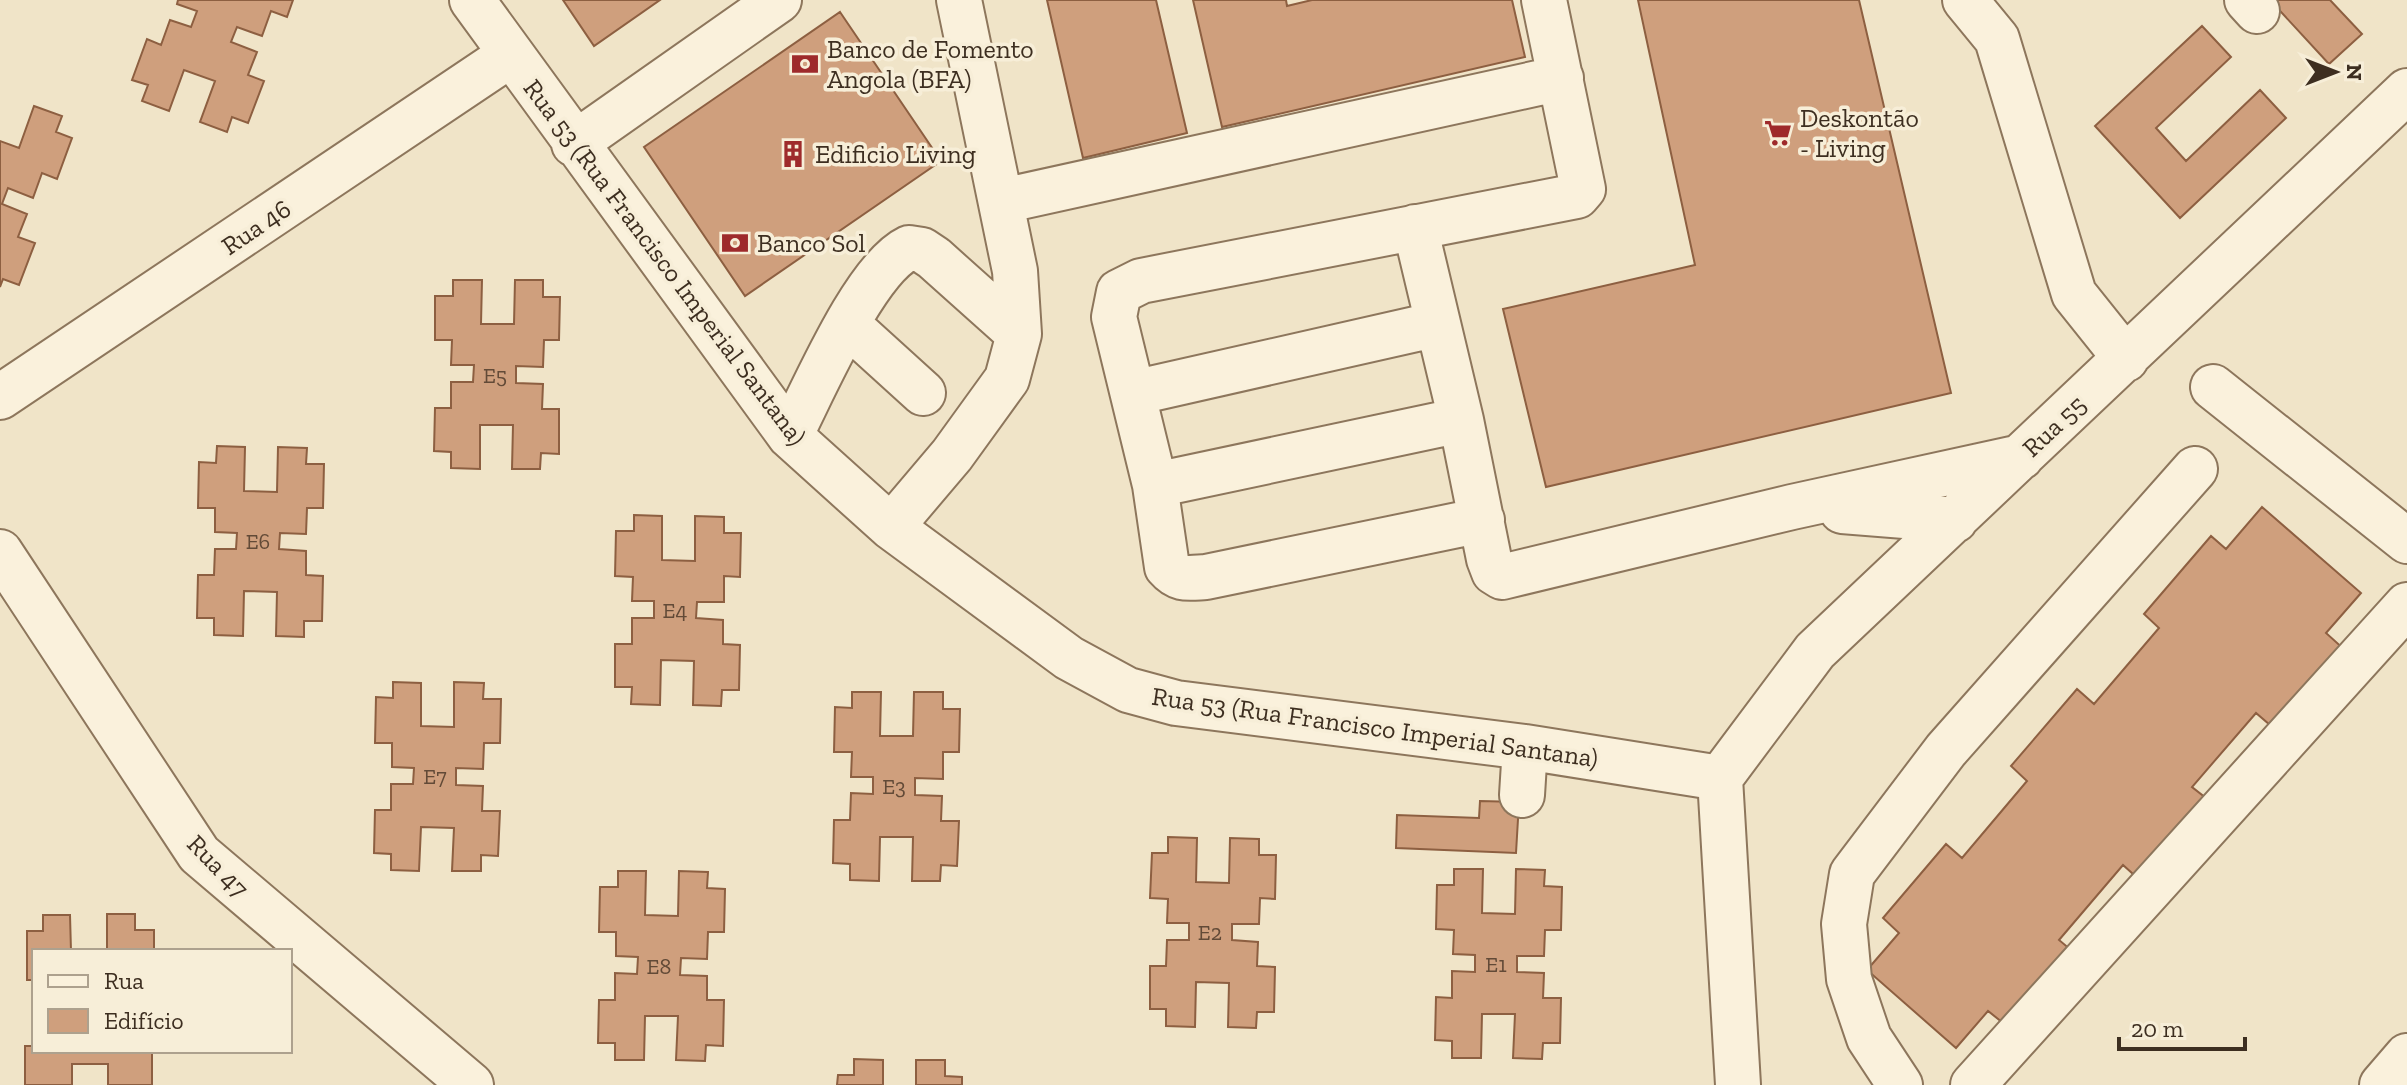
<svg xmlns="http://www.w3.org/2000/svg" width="2407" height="1085" font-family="'Zilla Slab',serif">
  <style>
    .building { fill: #cf9f7d; stroke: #8d5f41; stroke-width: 2 }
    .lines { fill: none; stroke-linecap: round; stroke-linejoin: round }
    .minor-casing { stroke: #8d765c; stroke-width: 48 }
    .minor { stroke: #faf1dc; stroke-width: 44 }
    .labels { text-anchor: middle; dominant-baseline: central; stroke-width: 7; stroke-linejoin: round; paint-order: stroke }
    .number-label { font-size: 22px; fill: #624a37 }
    .poi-label { font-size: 26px; fill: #3d2e20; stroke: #f7eed8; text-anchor: start }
    .street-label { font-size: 26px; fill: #3d2e20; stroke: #f7eed8 }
  </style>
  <rect width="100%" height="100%" fill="#f0e4c8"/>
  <path class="building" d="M178 0H293L287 17 271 11 262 36 237 27 231 42 257 52 248 75 264 81 248 123 232 117 227 132 200 122 215 81 184 70 169 111 142 101 148 85 132 80 147 39 161 45 170 20 191 27 197 11 177 4Z
    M563 0H660L594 46Z
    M1047 0H1156L1187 133 1083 158Z
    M1193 0H1286L1287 6 1312 0H1512L1525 57 1222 127Z
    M1638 0H1859L1951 393 1546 487 1503 309 1695 265Z
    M2270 0H2330L2362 34 2329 64Z
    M840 12 941 161 745 296 644 147Z
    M2202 26 2231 57 2156 128 2186 161 2260 90 2286 118 2180 218 2095 126Z
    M34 106 62 116 56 132 72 138 57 179 42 173 33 198 8 188 2 204 27 214 18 237 35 243 19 285 3 279 0 287V141L19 148Z
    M453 280H482L481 324H514L515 280H543V297H560L559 340H544L543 367 516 366V383L543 384 542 409H559V454L541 453 540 469H512L513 425H480V469L451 468V452L434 451 435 408H451V382H473L474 365H451L452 340H435V296H453Z
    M217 446 245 447 244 491 277 492 278 447 307 448 306 464H324L323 508H307L306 534 280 533 279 549 306 551V575L323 576 322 621H304V637L276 636 277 592 244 591 243 636 214 635V618H197L198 575H214L215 549H236L237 533 215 532V508H198L199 462 216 463Z
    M2262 507 2361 593 2326 633 2346 651 2277 731 2256 713 2192 787 2211 802 2143 883 2123 865 2059 940 2077 955 2012 1030 1988 1011 1956 1048 1867 970 1899 933 1883 918 1946 844 1962 858 2027 781 2011 766 2077 689 2094 704 2159 628 2144 614 2211 536 2226 549Z
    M634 515 662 516V560L695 561V516L724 517V533H741L740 577 724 576V602H697L696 618 723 620V644L740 645 739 690H722L721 706 693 705 694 661 661 660 660 705 631 704 632 687H615V644H632V618H654V601H632L633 577 615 576 616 531H634Z
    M393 682 421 683V726L454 727V682L484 683 483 699H501L500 743H484L483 769 456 768V785L483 786 482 811H500L498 856 481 855V871H452L454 828 421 827 419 871 391 870V854L374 853 375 810H391V784H413L414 768 392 767V743H375L376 697 393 698Z
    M852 692H881L880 736H913L914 692H943V709H960L959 752H943V779L915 778V795L942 796 941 821H959L957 866 941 865 940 881H912L913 837H880L879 881 850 880V864L833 863 834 820H850L851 793 873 794V777H851L852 752H834L835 707 852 708Z
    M1480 801 1519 802 1516 853 1396 848 1397 815 1479 818Z
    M1168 837 1197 838 1196 882 1229 883 1230 838 1259 839V855H1276L1275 899 1260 898 1259 924H1232V940L1258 942 1257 966 1275 967 1274 1012H1257L1256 1028 1228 1027 1229 983 1196 982 1195 1027 1166 1026V1009H1150V966H1166L1167 940H1189V923H1167L1168 899 1150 898 1152 853H1168Z
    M1454 869H1483L1482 913 1515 914 1516 869 1545 870 1544 886 1562 887 1561 930H1545L1544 956H1517V972L1544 973 1543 998H1561L1560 1043H1543L1542 1059 1513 1058 1515 1014H1482L1481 1058H1452V1041L1435 1040 1436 997 1452 998V971L1475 972V955L1453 954 1454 930 1436 929 1437 885H1454Z
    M618 871H646L645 915 678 916 679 871 708 872 707 888 725 889 724 932H708L707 959 681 958 680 975 707 976V1000H724L723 1046 706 1045 705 1061 676 1060 678 1016H645L644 1060H615V1043H598L599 1000H615V973L637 974 638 957 616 956V932H599L600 887H618Z
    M107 914H135V930H154V951H107Z
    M43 915H70L71 951H34V980H27V931H43Z
    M25 1046H34V1051H152V1085H108V1064H72V1085H25Z
    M854 1059 883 1060V1085H837L838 1075H854Z
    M916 1060H945V1076L962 1077V1085H916Z"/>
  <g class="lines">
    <g class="minor-casing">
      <path id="minor" d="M472 0 790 436 891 527 1069 658 1128 690 1176 703 1525 747 1720 778
        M1965 0 1997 39 2074 294 2126 359
        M2247 0 2257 11
        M574 144 779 0
        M1002 201 1561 78
        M1415 227 1461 420 1489 559 1494 572 1502 577 1792 507 2021 457
        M847 324 923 393
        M2213 387 2407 541
        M1133 393 1438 324
        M0 397 510 55
        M790 436C814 389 865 269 909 248L922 250 934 258 1019 334
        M1155 485 1461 420
        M1842 511 1955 520
        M1482 520 1206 577C1188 578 1179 581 1167 567L1155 485 1114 317 1119 292 1141 281 1577 196 1583 189 1544 0
        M891 527 952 455 1007 379 1019 334 1015 271 959 0
        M0 552 199 854 471 1085
        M1720 778 1815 651 2407 91
        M1720 778 1738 1085
        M1522 795 1525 747
        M1900 1085 1869 1038 1849 979 1844 924 1852 874 1946 750 2195 469
        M1973 1085 2407 605
        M2382 1085 2407 1056"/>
    </g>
    <use href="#minor" class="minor"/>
  </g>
  <defs>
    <g id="bank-bare" transform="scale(2.16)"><path d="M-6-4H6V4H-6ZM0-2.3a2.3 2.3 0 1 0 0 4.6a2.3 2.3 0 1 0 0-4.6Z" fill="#9e2a2b" stroke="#f7eed8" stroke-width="2.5" paint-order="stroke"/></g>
    <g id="supermarket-bare" transform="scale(2.16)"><path d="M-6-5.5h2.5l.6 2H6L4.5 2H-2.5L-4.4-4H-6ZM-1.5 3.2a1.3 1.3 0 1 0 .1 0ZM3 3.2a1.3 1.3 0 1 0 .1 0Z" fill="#9e2a2b" stroke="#f7eed8" stroke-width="2.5" paint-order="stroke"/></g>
    <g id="building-bare" transform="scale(2.16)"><path d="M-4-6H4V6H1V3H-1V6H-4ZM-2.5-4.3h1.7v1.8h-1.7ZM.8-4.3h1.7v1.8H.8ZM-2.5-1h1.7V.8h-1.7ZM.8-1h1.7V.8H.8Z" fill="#9e2a2b" stroke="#f7eed8" stroke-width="2.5" paint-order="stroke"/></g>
  </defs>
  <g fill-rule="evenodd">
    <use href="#bank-bare" x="805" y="64"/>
    <use href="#supermarket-bare" x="1778" y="133"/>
    <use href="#building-bare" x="793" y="154"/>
    <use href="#bank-bare" x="735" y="243"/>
  </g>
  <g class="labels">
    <g class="number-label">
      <text x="495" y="375">E5</text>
      <text x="258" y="541">E6</text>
      <text x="675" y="610">E4</text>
      <text x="435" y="776">E7</text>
      <text x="894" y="786">E3</text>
      <text x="1210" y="932">E2</text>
      <text x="1496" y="964">E1</text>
      <text x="659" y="966">E8</text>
    </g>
    <g class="poi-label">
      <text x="827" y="49">Banco de Fomento<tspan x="827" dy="30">Angola (BFA)</tspan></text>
      <text x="1800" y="118">Deskontão<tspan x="1800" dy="30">- Living</tspan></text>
      <text x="815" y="154">Edificio Living</text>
      <text x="757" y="243">Banco Sol</text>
    </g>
    <g class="street-label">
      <text transform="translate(256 227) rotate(-34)">Rua 46</text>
      <text transform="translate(665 262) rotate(53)">Rua 53 (Rua Francisco Imperial Santana)</text>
      <text transform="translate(2054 426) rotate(-43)">Rua 55</text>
      <text transform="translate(1375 727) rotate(8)">Rua 53 (Rua Francisco Imperial Santana)</text>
      <text transform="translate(218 866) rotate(46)">Rua 47</text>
    </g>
  </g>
  <rect x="32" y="949" width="260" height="104" fill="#f7eed8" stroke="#ada18e" stroke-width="2"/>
  <rect x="48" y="975" width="40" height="12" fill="#faf1dc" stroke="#ada18e" stroke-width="2"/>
  <text x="104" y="989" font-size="24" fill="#3d2e20">Rua</text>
  <rect x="48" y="1009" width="40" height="24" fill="#cf9f7d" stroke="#ada18e" stroke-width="2"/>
  <text x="104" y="1029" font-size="24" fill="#3d2e20">Edifício</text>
  <g transform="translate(2335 72) rotate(90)" stroke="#f7eed8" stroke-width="6" paint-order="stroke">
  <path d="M0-6L14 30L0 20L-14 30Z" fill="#3d2e20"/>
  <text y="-12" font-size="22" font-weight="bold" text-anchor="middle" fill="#3d2e20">N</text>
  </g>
  <path d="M2119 1037v12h126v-12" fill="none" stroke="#3d2e20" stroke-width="4"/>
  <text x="2131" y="1037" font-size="24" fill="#3d2e20" stroke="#f7eed8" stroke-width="6" paint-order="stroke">20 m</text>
</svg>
